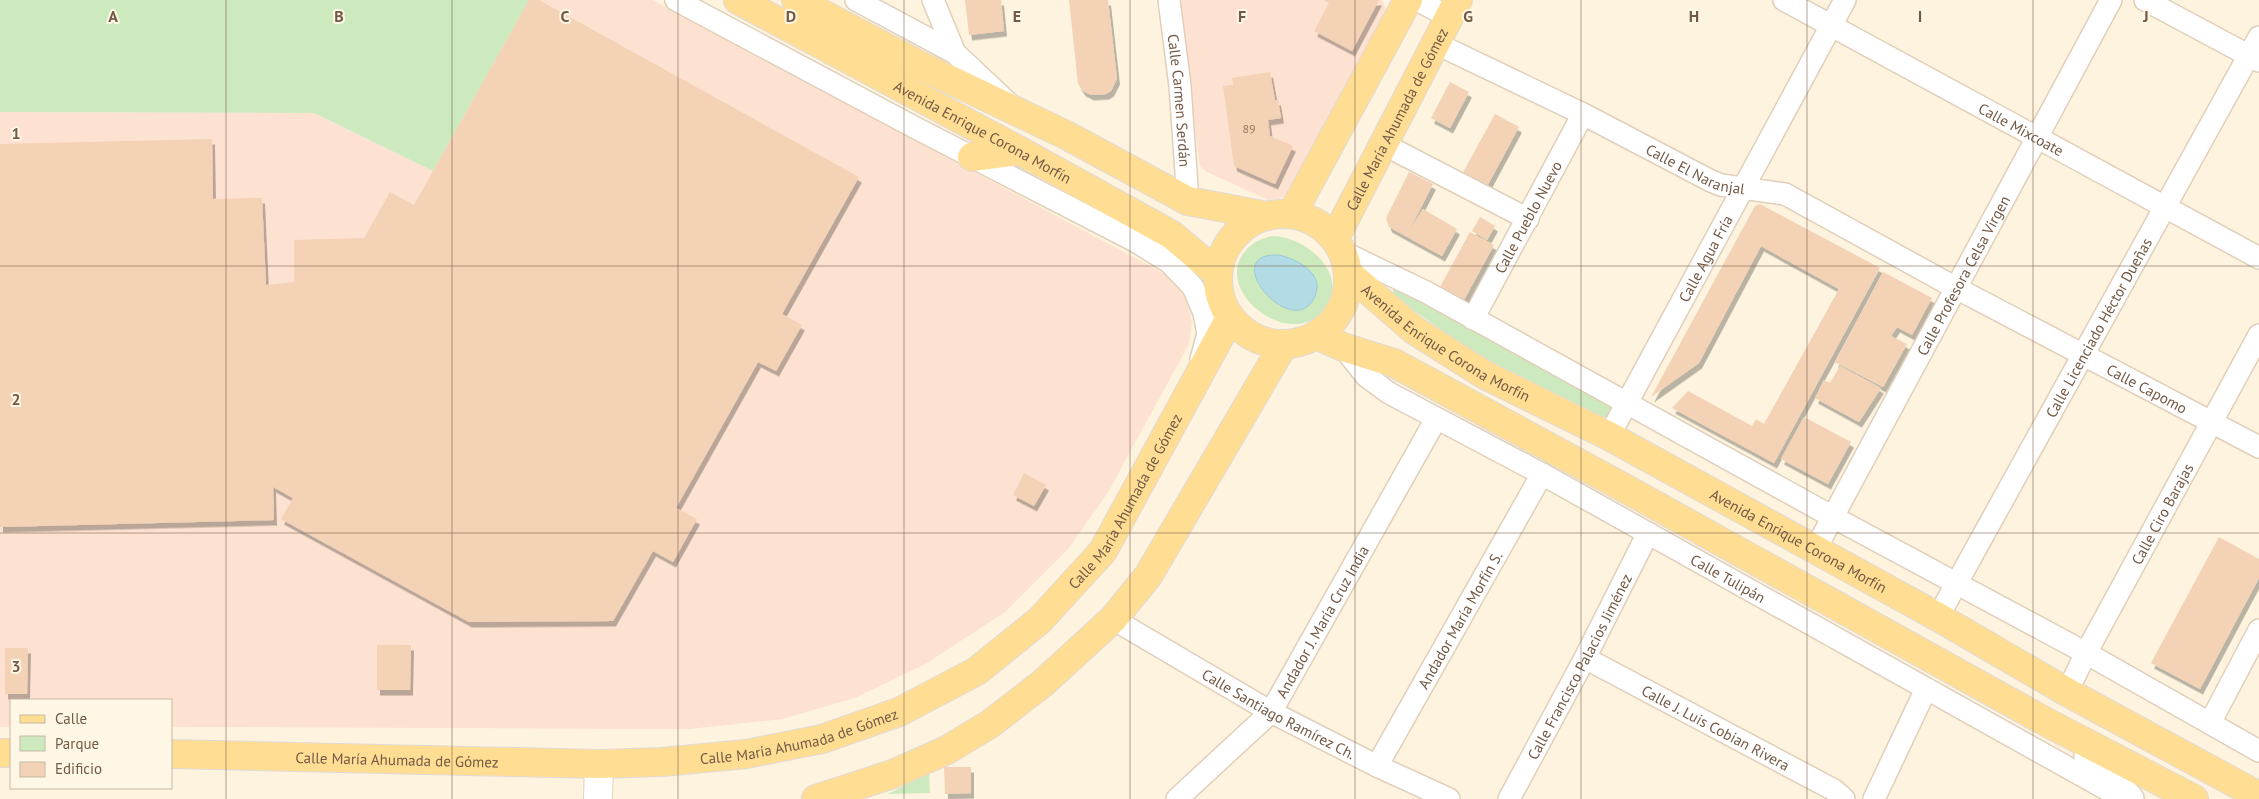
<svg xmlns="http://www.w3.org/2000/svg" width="2259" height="799" font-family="'PT Sans',sans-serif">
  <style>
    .commercial { fill: #fee2d1 }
    .green { fill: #cceabd; fill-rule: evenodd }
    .water { fill: #b3dbe6; stroke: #99cad8 }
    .building { fill: #f3d2b5; filter: url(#shadow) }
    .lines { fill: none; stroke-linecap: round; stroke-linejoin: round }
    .street-casing { stroke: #e1cfba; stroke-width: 24 }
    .secondary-casing { stroke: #e6d1b8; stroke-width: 30 }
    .primary-casing { stroke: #e0dad6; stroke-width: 30 }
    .street { stroke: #fff; stroke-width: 21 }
    .secondary { stroke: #fff; stroke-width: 28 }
    .primary { stroke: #ffde93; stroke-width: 28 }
    .grid { fill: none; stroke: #735946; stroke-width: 1; stroke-opacity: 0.55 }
    .labels { text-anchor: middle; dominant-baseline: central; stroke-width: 4; stroke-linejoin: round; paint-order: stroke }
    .number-label { font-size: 12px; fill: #937762 }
    .street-label { font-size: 15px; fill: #735946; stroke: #fff7e5 }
    .grid-label { font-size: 16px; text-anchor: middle; font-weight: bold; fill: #735946; stroke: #fff7e5; stroke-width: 4; stroke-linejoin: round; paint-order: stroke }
  </style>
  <defs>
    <filter id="shadow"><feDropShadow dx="3" dy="5.5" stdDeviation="0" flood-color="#0004"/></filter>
  </defs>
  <rect width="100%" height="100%" fill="#fdf3de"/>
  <path class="commercial" d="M529 0H653L1163 273 1178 286 1187 303 1192 322 1189 344 1107 494 1068 549 1005 612 927 663 857 697 783 719 689 729 171 727V700H11V727H0V112L314 113 433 171Z
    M1177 0H1382L1386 9 1383 21 1285 198 1268 200 1207 172 1200 166Z"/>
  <path class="green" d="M0 0H529L433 171 314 113 0 112Z
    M1273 236C1309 237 1354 279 1321 313 1286 349 1211 289 1246 250 1253 242 1262 238 1273 236ZM1258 284 1317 292 1310 304 1270 298Z
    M1397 284 1614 409 1605 425 1495 367 1396 298 1393 291Z
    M929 773 930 793 888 794Z"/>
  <path class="water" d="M1279 255C1296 259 1325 273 1315 296 1294 345 1215 252 1279 255Z"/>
  <path class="building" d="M529 0H539L859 177 782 314 802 325 776 371 758 362 676 508 697 519 673 562 653 551 613 621 469 622 281 519 293 498 273 487 274 520 0 527V144L212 139 213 199 262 198 266 285 294 282V240L364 238 390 192 414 205Z
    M965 0H1001L1004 31 969 35Z
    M1069 0H1108L1117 79 1111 91 1106 94 1091 95 1083 91 1078 84Z
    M1324 0H1379L1352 51 1314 31 1329 3Z
    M1270 72 1275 100H1278L1281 118 1268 120 1270 136 1293 146 1275 184 1234 166 1223 86 1233 85 1232 78Z
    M1450 82 1469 92 1450 128 1431 118Z
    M1495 114 1519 127 1484 192 1460 178Z
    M1409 172 1433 184 1409 231 1423 209 1457 229 1442 256 1389 227 1386 218Z
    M1760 204 1880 268 1774 463 1672 408 1688 391 1752 426 1756 419 1764 424 1839 289 1761 246 1699 363 1651 397 1755 206Z
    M1480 217 1495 226 1487 240 1472 231Z
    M1470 232 1494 245 1464 300 1440 287Z
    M1883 272 1932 298 1912 335 1897 327 1891 336 1907 344 1883 387 1835 362Z
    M1840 366 1881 388 1859 422 1815 398 1824 380 1830 383Z
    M1804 417 1851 442 1828 484 1781 459Z
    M1024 473 1046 485 1034 506 1013 495Z
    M2219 537 2259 559V578L2200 689 2151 663Z
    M377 645H411L410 690H377Z
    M5 648H28L27 694H5Z
    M944 767H971V793L945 794Z"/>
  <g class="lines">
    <g class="street-casing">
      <g id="street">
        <path d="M676 0 912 126 1135 241 1172 235"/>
        <path d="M856 0 955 53 1008 103"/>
        <path d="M933 0 955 53"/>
        <path id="s1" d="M1169 0 1180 86 1188 201"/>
        <path d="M1417 0 1449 17"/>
        <path id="s2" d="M1784 0 2259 258"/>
        <path d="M2145 0 2259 61"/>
        <path id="s3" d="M1435 43 1583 114 1711 181 1721 185 1785 194 1956 288 2259 447"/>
        <path d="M1383 144 1528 219"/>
        <path d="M1135 241 1169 262 1193 287 1204 313 1208 334 1201 359"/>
        <path d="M1343 252 1426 292 1833 517 2086 653 2259 751"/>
        <path id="s4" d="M1473 319 1583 114"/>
        <path id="s5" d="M1343 347 1366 376 1389 393 1542 474 2124 799"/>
        <path id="s6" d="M1609 436 1845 0"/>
        <path id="s7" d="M1815 550 2111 0"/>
        <path id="s8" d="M1938 617 2259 37"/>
        <path id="s9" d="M1113 619 1271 712 1377 766 1449 799"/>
        <path id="s10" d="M1585 658 1834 790 1844 799"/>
        <path id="s11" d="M2067 692 2086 653 2259 335"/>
        <path d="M2210 723 2259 630"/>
        <path d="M2085 756 2107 768 2133 798"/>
        <path id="s12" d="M1377 766 1542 474"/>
        <path id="s13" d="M1177 799 1271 712 1436 419"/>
        <path id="s14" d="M1509 799 1585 658 1648 533"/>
        <path d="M1874 799 1926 689"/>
      </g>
    </g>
    <g class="secondary-casing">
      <path id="secondary" d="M598 799 599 764"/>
    </g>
    <g class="primary-casing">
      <g id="primary">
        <path id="s15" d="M738 0 1020 151 1172 235 1218 274"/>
        <path d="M796 0 921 66 1066 135 1188 201 1267 216"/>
        <path d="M972 157 1020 151"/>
        <path d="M1292 214 1408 0"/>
        <circle cx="1283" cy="279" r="65"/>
        <path id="s16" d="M1335 238 1458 0"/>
        <path id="s17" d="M1348 273 1414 330 1485 375 1609 436 1938 617 2067 692 2259 796"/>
        <path d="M1316 335 1343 347 1394 363 1628 490 2048 723 2194 799"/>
        <path d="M0 753H11"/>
        <path id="s18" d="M171 754 599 764 662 762 746 754 822 739 899 712 977 671 1040 620 1103 551 1230 318"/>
        <path d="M816 799 893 774 947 750 990 724 1043 683 1113 619 1148 576 1284 344"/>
      </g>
    </g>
    <use href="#street" class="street"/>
    <use href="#secondary" class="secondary"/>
    <use href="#primary" class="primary"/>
  </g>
  <path class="grid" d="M226 0V799M452 0V799M678 0V799M904 0V799M1130 0V799M1355 0V799M1581 0V799M1807 0V799M2033 0V799M0 266H2259M0 533H2259"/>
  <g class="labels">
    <g class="number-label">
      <text x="1249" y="128">89</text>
    </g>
    <g class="street-label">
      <text stroke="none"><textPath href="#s1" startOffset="101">Calle Carmen Serdán</textPath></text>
      <text stroke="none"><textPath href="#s16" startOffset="134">Calle María Ahumada de Gómez</textPath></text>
      <text stroke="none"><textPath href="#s2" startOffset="270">Calle Mixcoate</textPath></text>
      <text stroke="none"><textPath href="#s15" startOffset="278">Avenida Enrique Corona Morfín</textPath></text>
      <text stroke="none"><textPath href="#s3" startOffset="290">Calle El Naranjal</textPath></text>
      <text stroke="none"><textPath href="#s4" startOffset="116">Calle Pueblo Nuevo</textPath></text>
      <text stroke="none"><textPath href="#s6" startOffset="202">Calle Agua Fría</textPath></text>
      <text stroke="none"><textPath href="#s7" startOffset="312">Calle Profesora Celsa Virgen</textPath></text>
      <text stroke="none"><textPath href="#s8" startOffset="331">Calle Licenciado Héctor Dueñas</textPath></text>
      <text stroke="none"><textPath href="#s17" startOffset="121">Avenida Enrique Corona Morfín</textPath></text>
      <text stroke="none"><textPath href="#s3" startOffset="795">Calle Capomo</textPath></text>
      <text stroke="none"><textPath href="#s18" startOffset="1051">Calle María Ahumada de Gómez</textPath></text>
      <text stroke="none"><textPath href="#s11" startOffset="202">Calle Ciro Barajas</textPath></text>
      <text stroke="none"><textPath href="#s17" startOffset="526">Avenida Enrique Corona Morfín</textPath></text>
      <text stroke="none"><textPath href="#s5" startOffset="452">Calle Tulipán</textPath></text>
      <text stroke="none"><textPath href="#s12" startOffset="168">Andador María Morfín S.</textPath></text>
      <text stroke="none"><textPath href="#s13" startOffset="232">Andador J. María Cruz India</textPath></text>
      <text stroke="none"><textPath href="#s14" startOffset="150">Calle Francisco Palacios Jiménez</textPath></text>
      <text stroke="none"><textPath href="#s9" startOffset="191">Calle Santiago Ramírez Ch.</textPath></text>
      <text stroke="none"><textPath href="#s10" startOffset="148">Calle J. Luis Cobian Rivera</textPath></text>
      <text stroke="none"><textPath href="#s18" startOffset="631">Calle María Ahumada de Gómez</textPath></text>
      <text stroke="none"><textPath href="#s18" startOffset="226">Calle María Ahumada de Gómez</textPath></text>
    </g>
  </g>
  <g class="grid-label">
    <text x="113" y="22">A</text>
    <text x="339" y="22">B</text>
    <text x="565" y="22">C</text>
    <text x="791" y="22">D</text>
    <text x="1017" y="22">E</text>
    <text x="1242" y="22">F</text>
    <text x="1468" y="22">G</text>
    <text x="1694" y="22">H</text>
    <text x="1920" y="22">I</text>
    <text x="2146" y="22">J</text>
    <text x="16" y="139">1</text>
    <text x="16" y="405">2</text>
    <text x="16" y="672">3</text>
  </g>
  <rect x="10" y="699" width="162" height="90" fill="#fff7e5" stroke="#c7b8a5"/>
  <rect x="20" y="715" width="25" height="8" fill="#ffde93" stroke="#c7b8a5"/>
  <text x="55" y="724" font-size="15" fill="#735946">Calle</text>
  <rect x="20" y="736" width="25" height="15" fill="#cceabd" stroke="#c7b8a5"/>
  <text x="55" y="749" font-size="15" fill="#735946">Parque</text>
  <rect x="20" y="762" width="25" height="15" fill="#f3d2b5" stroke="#c7b8a5"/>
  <text x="55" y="774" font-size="15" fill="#735946">Edificio</text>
</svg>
